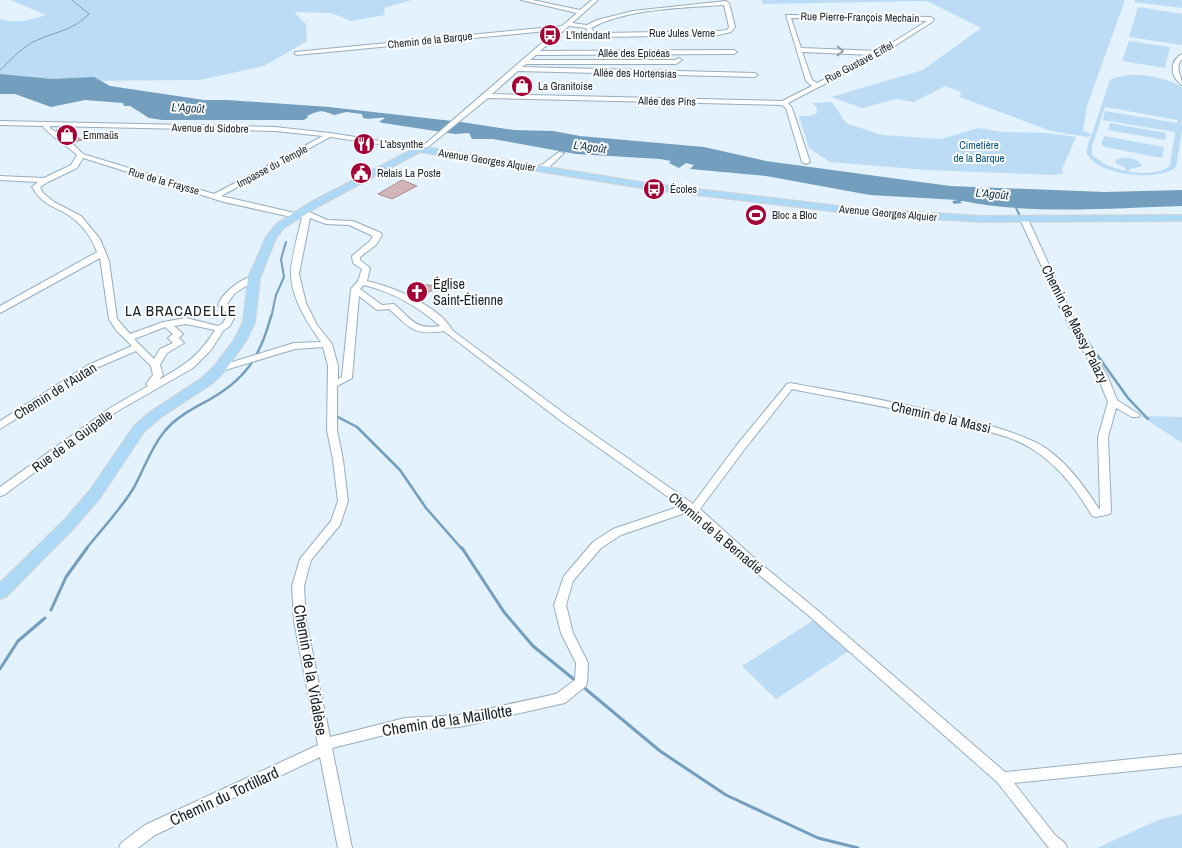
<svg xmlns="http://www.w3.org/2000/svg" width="1182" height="848" font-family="'Archivo Narrow',sans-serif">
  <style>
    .green { fill: #bbdcf4; fill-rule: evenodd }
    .water { fill: #739ebe }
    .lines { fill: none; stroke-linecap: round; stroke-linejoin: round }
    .stream-far3 { stroke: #739ebe; stroke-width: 1 }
    .stream-far2 { stroke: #739ebe; stroke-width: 2 }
    .stream-far1 { stroke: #739ebe; stroke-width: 2.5 }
    .stream { stroke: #739ebe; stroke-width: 3 }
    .building { fill: #d4b5b7; stroke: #aa8c8e }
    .minor-casing { stroke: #96adbf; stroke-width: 2 }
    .major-casing { stroke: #d1d3d4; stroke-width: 2 }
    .minor { fill: #fff; fill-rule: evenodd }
    .major { fill: #add9f7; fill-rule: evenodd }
    .oneway { stroke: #989c9f }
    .labels { text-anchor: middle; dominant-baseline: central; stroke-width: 4; stroke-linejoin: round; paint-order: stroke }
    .far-street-label { font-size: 11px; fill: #192229; stroke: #fdfdfd }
    .far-poi-label { font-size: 11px; fill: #192229; stroke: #fdfdfd; text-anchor: start }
    .far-park-label { font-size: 11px; fill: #02537c; stroke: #fdfdfd }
    .far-water-label { font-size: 12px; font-style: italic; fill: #11354c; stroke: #fdfdfd }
    .poi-label { font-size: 14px; fill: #192229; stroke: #fdfdfd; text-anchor: start }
    .street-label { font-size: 14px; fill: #192229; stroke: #fdfdfd }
    .neighbourhood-label { font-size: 15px; letter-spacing: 1px; fill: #192229; stroke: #fdfdfd }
    .near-street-label { font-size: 16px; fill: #192229; stroke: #fdfdfd }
  </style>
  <rect width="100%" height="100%" fill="#e3f2fd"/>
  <path class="green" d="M11 0H412L384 8 385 15 351 21 332 13 294 12 306 24 307 41 264 66 200 80 66 81 0 75V19C17 24 30 20 46 15Z
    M761 0H1125L1087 106 1083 131 1092 134 1110 80 1112 79C1133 70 1163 76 1182 87V130L1176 167C1161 182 1095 176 1087 153 1086 148 1090 140 1091 135L1087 137 1051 131 960 97 961 92 945 86 914 102 896 99 862 108 831 97 923 70 981 28 927 1 763 4ZM1105 107 1178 120 1177 123 1105 111 1103 120 1175 132 1170 165C1160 175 1142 173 1129 172L1130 169 1142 166C1137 157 1124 156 1115 160L1117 164 1126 168 1125 171 1106 165 1092 155V146Z
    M1135 0H1182V8L1134 2Z
    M1138 7 1182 14V45L1129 37Z
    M1129 41 1170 47 1165 68 1122 61Z
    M832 102 846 123 882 135 941 139 978 128 1003 132 1046 133 1076 137 1062 169 1063 174 1054 175 927 170 830 162 809 148 799 116H810L817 113 816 106 811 103Z
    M1110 123 1166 133 1165 140 1108 130Z
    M1104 136 1164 147 1162 158 1105 147 1101 144Z
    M1141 416 1182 417V443Z
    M814 620 849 651 776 699 742 666Z
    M1182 814V848H1097L1158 820Z"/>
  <path class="water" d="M0 74 52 79 94 77 110 86 204 100H227L329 107 461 122 514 130 553 131 580 136 704 147 766 161 950 186 1105 192 1182 190V206C1112 208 1031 215 963 201H960L962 203 954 204 952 201 958 200 870 195 766 176 690 169 694 165 686 163 679 168 669 163 671 161 660 159 576 154 493 139H472L469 133 455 134 383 123 379 122 385 118C378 117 370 120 363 118L362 114 346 112 334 115C321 110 321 110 307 116L308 117 304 120H162L149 118 130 106H124L123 103 85 100 51 107 15 94H0Z"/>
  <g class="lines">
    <path class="stream-far3" d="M0 70C11 60 20 49 33 42 53 32 73 31 89 14L72 0"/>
    <path class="stream-far2" d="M1015 206 1020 216
      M1045 273 1060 308
      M271 318 276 295 284 277 281 259 286 242"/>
    <path class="stream-far1" d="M1080 331 1128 398 1148 419
      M336 416 357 427 400 470 426 508 462 549
      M86 549C102 529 120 510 133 489 144 470 150 449 164 432 175 418 192 409 207 401 245 380 260 358 271 316"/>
    <path class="stream" d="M462 548 504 612 533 646 576 681
      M51 610 66 577 87 548
      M0 669 18 641 45 618
      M582 686 660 751 726 795 818 838 858 848"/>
  </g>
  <path class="building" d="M61 128 82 140 74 142 56 130Z
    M402 180 417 186 392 199 378 194Z
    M423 284 439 287 417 298 406 293Z"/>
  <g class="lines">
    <g class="minor-casing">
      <path id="minor" d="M521 0H532L580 10 592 0H598L572 23 587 25 597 20 633 11 726 1 729 3 735 27 731 32 718 35 603 37C596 36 588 36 586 28L569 26 540 51 734 50 737 52 734 54 536 55 530 60H675L679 58 682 60 676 64H526L522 67 755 73 758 75 755 77 518 71 492 94 782 101 812 86 806 81 786 15 931 17 934 19 932 22 882 54 788 103 792 108 810 162 806 164 802 162 786 108 782 105 488 98 428 147 421 150 330 137 221 196 299 214 300 216 296 218 224 202 83 158 77 168 48 182 40 187 43 193 54 202 81 216 100 239 109 261 117 319 130 334 163 322 186 318 218 326 223 323 228 314 218 305C222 293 244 275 257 276L258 278 234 294 227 304 236 314 230 326 223 331 211 350 193 368 116 412 4 495 0 496V487L110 408 148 386 146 384 153 375 151 366 136 351 94 369 0 429V421L88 365 132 346 116 330 109 319 100 258 0 313V306L97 252C93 241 85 228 75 220 59 206 45 209 32 187L38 182 0 180V176L44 178 71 165 77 155C70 148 45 132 43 126L0 125V121L275 127 330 133 418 147 424 145 557 30 297 55 295 54V52L562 26 577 13ZM724 5 729 27 727 30 718 31 603 33 595 32 591 28C628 8 682 8 724 5ZM791 18 927 21 879 51 801 48ZM802 52 873 55 817 83 812 80ZM50 126 275 131 323 136 214 194 83 154 72 143 50 128ZM186 324 215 330C198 357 186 364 159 380L163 375 160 365 167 353 184 343 179 338 183 334 174 326ZM165 327 173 334 168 338 173 343 160 349 154 359 134 339Z
        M1182 54V59C1174 68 1182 75 1182 85 1170 77 1169 61 1182 54Z
        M559 152 564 153 545 171H539V167Z
        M299 210H305L327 220 353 221 381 233 382 235 376 245 360 257V260L370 268 367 281C394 287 439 306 453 331L569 417 693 504 736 446 787 384 790 383C850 394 910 404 969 420 992 426 1015 432 1037 443 1062 456 1084 485 1099 509L1100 508 1098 437 1108 402 1097 375 1070 328 1020 219 1021 217H1027L1078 328 1107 375 1117 400 1140 415 1138 417H1132L1116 408 1108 437 1111 511 1110 514 1096 517 1092 516C1077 490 1058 465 1032 449 1012 436 989 432 967 426 910 410 851 401 792 389L744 450 700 509 761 564 816 609 1005 772 1182 754V766L1014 783 1055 835 1065 843 1067 848H1049L997 782 808 615 753 570 688 512 621 535 601 548 573 581 566 605 573 633 588 663 587 682 586 686 565 703 560 704 459 727 405 730 332 748 352 848H338L320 757 155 835 138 848H119L121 843 145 825 318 745 294 621 292 586 300 559 331 521 338 501 333 460 327 430 328 366 323 347 295 349 222 371H216L214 369 216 367 294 343 321 342C307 322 292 299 291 275 290 262 299 231 302 217L298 212ZM310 218 326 224 349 225 373 236 370 241 352 256 353 263 362 269 358 281 351 289 342 377 338 379V366L332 344 317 325 306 303 299 274ZM364 285C392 292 419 307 440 326 414 330 412 319 394 304L382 305 360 289ZM359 296 377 310 389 309C411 328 412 336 444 331L561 421 681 506 613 529 593 542 564 576 554 605 561 633 576 663 575 680 556 694 459 715 405 718 330 737 306 621 304 586 311 560 340 525 348 501 343 460 337 430V386L352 378Z"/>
    </g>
    <g class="major-casing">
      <path id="major" d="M419 146 647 183 856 208 981 216 1182 215V221L981 222 856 214 647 189 420 152 319 206 284 228 276 238 260 278 255 322 246 341 224 372 213 383 160 418 144 432 100 498 75 527 6 597 0 599V583L65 519 90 490 134 426 150 412 203 377 214 366 234 340 243 322 248 278 266 237 276 224 311 202Z"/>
    </g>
    <use href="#minor" class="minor"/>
    <use href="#major" class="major"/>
  </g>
  <defs><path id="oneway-chevron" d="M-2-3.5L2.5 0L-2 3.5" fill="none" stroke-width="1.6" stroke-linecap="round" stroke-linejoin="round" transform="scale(1.25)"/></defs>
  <use class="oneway" href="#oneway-chevron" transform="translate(840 51) rotate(1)"/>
  <defs>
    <g id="bus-disc" transform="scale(1.125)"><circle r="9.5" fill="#a20438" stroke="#fdfdfd"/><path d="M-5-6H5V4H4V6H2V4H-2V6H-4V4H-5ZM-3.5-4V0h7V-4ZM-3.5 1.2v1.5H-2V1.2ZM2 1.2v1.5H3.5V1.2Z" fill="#fff"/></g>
    <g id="shop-disc" transform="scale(1.125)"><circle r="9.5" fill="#a20438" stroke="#fdfdfd"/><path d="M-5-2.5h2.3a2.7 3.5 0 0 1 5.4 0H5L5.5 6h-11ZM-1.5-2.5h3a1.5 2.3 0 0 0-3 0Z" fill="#fff"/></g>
    <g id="restaurant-disc" transform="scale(1.125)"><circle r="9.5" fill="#a20438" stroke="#fdfdfd"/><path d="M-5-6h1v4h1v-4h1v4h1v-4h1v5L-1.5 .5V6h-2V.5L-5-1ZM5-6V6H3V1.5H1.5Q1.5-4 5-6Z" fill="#fff"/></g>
    <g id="civic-disc" transform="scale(1.125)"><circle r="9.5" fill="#a20438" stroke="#fdfdfd"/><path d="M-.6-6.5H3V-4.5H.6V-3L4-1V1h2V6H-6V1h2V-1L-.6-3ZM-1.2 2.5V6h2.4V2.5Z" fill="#fff"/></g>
    <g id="stadium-disc" transform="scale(1.125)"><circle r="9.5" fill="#a20438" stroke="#fdfdfd"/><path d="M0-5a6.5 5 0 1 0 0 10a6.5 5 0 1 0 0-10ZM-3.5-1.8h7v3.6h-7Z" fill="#fff"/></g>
    <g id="church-disc" transform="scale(1.125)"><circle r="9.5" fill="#a20438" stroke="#fdfdfd"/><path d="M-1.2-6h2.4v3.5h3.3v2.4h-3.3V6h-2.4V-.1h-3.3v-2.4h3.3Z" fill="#fff"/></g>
  </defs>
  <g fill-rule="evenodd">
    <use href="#bus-disc" x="550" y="35"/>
    <use href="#shop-disc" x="522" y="86"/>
    <use href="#shop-disc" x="67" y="135"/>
    <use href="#restaurant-disc" x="364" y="144"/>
    <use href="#civic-disc" x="361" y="173"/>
    <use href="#bus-disc" x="654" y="189"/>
    <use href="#stadium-disc" x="756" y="215"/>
    <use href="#church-disc" x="417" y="292"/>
  </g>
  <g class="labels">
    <g class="far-street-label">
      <text transform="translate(860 17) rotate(1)">Rue Pierre-François Mechain</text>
      <text x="682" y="33">Rue Jules Verne</text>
      <text transform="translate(430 40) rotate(-6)">Chemin de la Barque</text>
      <text x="634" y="53">Allée des Epicéas</text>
      <text transform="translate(859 62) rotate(-28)">Rue Gustave Eiffel</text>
      <text transform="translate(635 73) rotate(1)">Allée des Hortensias</text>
      <text transform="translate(667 101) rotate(1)">Allée des Pins</text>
      <text transform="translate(210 128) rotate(1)">Avenue du Sidobre</text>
      <text transform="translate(487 160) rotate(9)">Avenue Georges Alquier</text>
      <text transform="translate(272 166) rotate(-28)">Impasse du Temple</text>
      <text transform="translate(164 181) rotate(16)">Rue de la Fraysse</text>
      <text transform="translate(888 213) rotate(5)">Avenue Georges Alquier</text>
    </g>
    <g class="far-poi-label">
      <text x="566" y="35">L'Intendant</text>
      <text x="538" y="86">La Granitoise</text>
      <text x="83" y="135">Emmaüs</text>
      <text x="380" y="144">L'absynthe</text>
      <text x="377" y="173">Relais La Poste</text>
      <text x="670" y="189">Écoles</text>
      <text x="772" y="215">Bloc a Bloc</text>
    </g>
    <g class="far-park-label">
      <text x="979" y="145">Cimetière<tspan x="979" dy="13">de la Barque</tspan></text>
    </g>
    <g class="far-water-label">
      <text transform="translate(188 108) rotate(3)">L'Agoût</text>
      <text transform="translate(590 147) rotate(8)">L'Agoût</text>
      <text transform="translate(992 194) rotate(5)">L'Agoût</text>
    </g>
    <g class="poi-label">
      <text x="433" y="284">Église<tspan x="433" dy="16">Saint-Étienne</tspan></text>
    </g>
    <g class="street-label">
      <text transform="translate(1075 324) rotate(63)">Chemin de Massy Palazy</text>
      <text transform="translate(55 391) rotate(-32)">Chemin de l'Autan</text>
      <text transform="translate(941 417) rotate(13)">Chemin de la Massi</text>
      <text transform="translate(72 441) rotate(-36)">Rue de la Guipalle</text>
      <text transform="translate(716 533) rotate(40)">Chemin de la Bernadié</text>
    </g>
    <g class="neighbourhood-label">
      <text x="181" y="310">LA BRACADELLE</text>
    </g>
    <g class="near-street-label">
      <text transform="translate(311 670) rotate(80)">Chemin de la Vidalèse</text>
      <text transform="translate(447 720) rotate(-9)">Chemin de la Maillotte</text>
      <text transform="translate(224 796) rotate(-25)">Chemin du Tortillard</text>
    </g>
  </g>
</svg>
